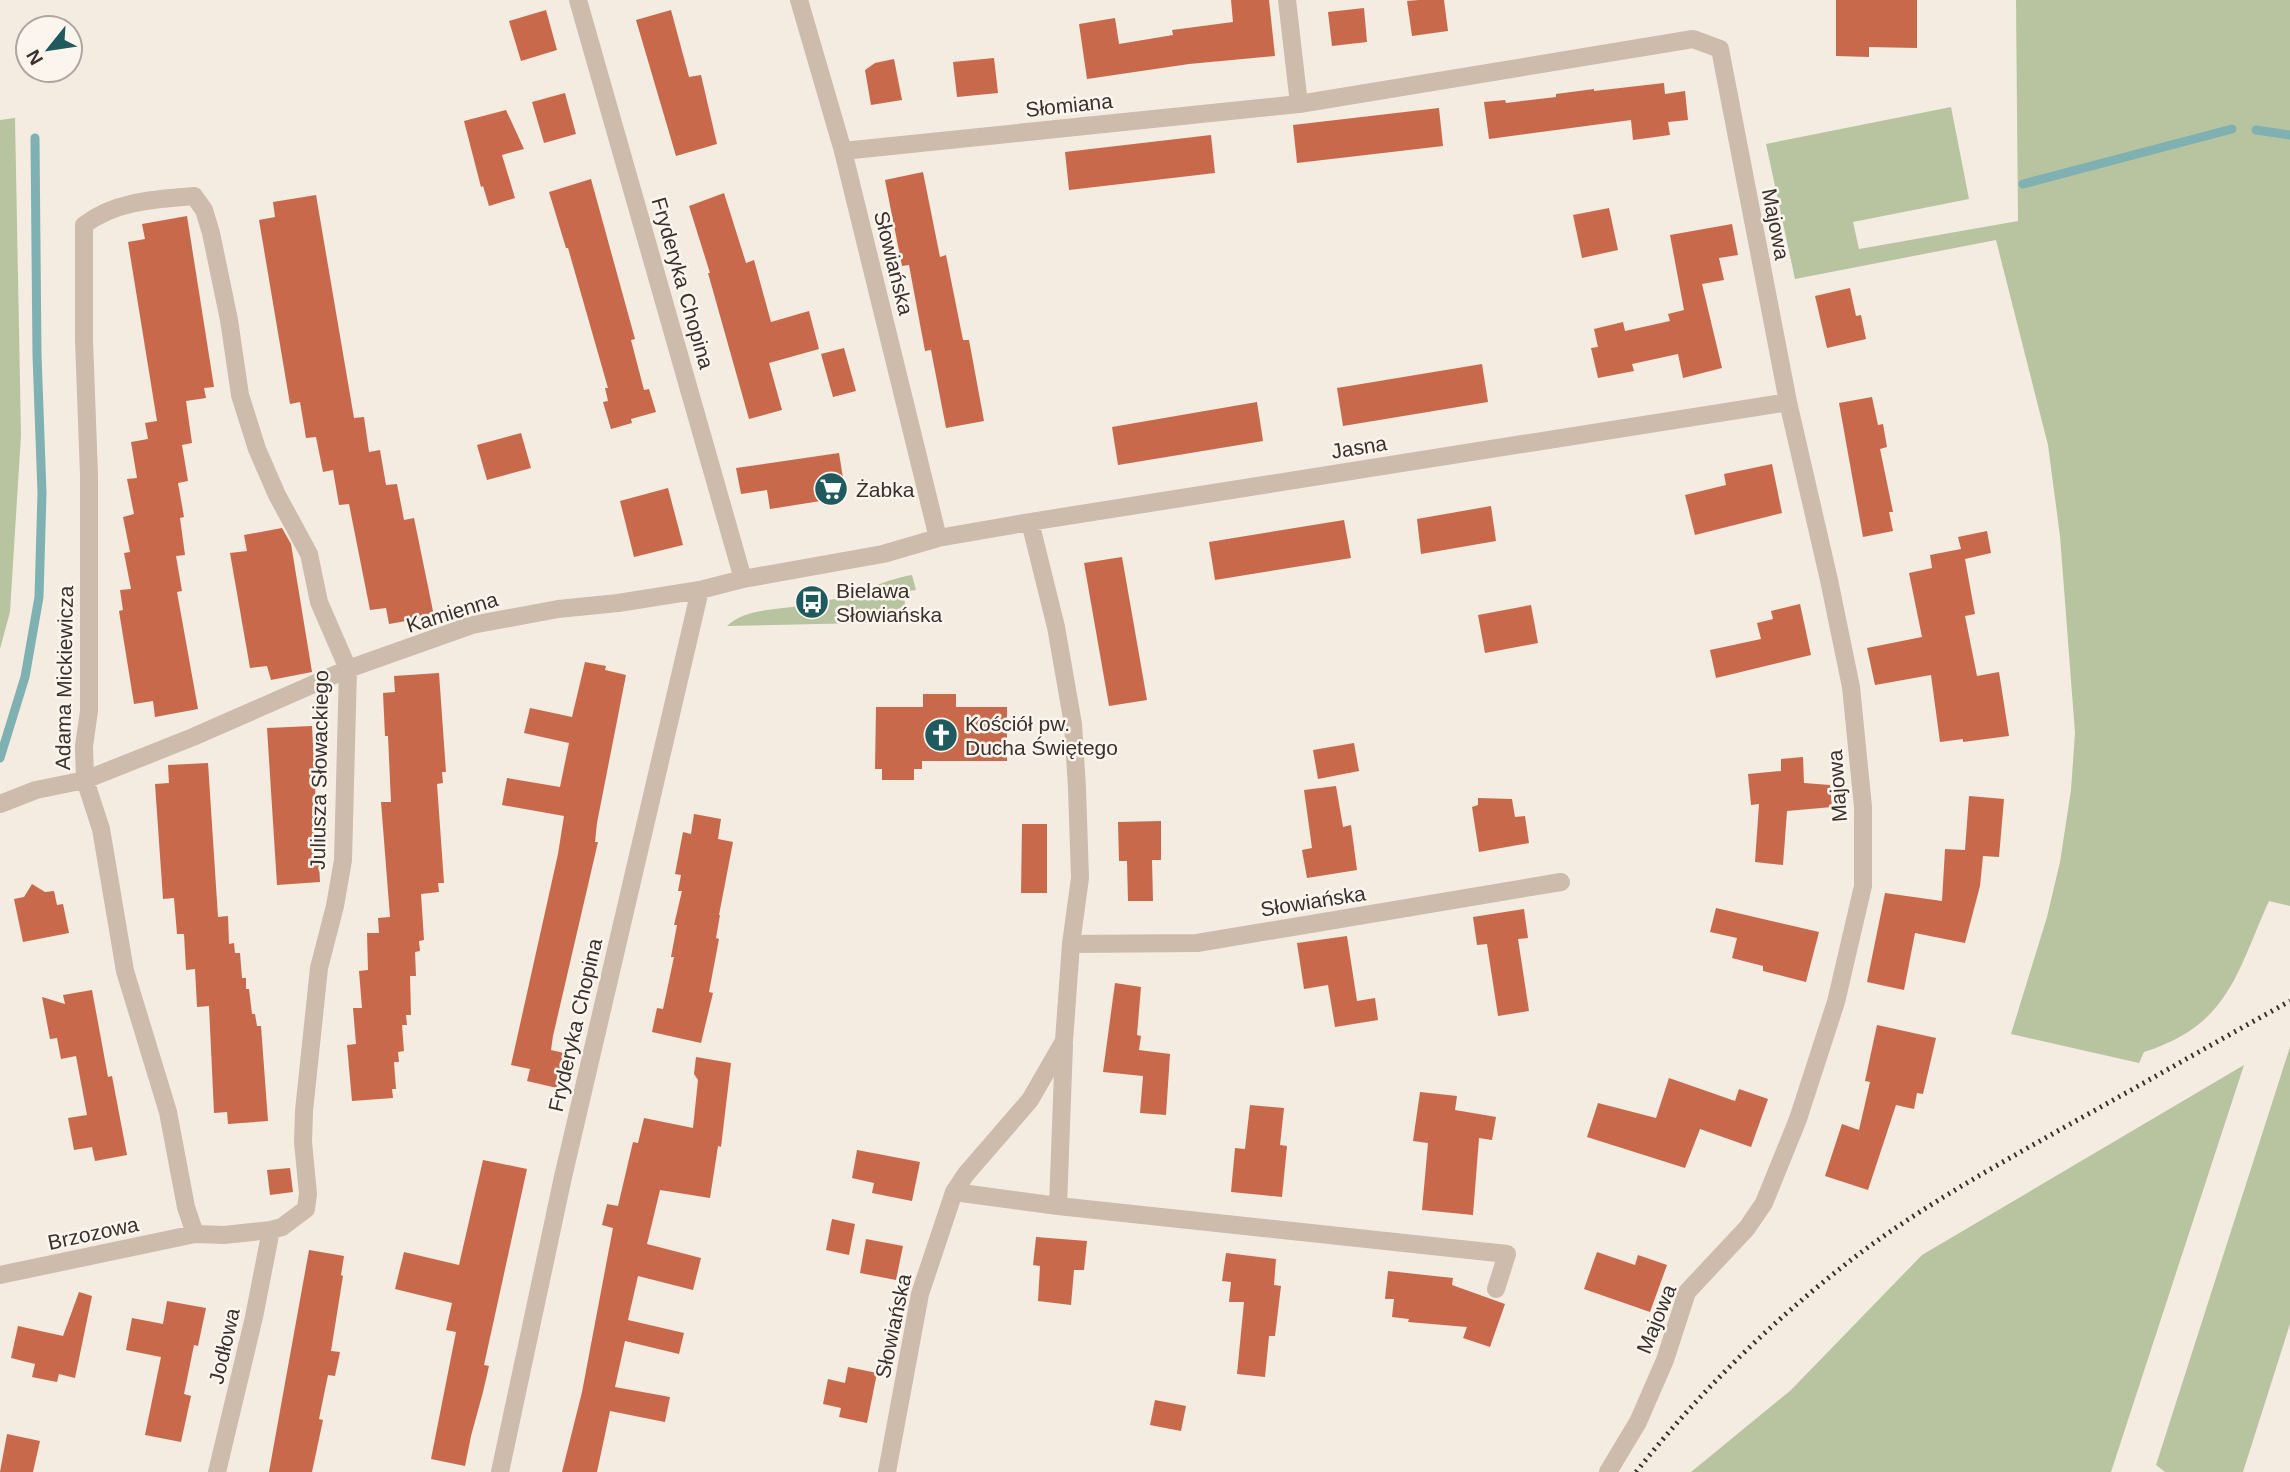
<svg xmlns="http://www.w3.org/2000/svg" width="2290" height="1472" font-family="Helvetica,sans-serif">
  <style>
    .green { fill: #b8c4a0 }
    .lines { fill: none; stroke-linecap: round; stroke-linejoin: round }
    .stream { stroke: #7fb0b2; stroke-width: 9 }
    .building { fill: #c8694b }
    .minor { stroke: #cdbbac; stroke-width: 18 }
    .rail { stroke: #3b302b; stroke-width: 5; stroke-dasharray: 2 5; stroke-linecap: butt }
    .labels { text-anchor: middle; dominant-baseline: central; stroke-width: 5; stroke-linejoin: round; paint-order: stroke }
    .street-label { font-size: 21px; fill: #3b302b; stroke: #fbf5ee }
    .poi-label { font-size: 21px; fill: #3b302b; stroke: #fbf5ee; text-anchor: start }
  </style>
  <rect width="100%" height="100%" fill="#f4ebe1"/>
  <path class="green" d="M2016 0H2290V906L2269 901C2236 974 2229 1025 2144 1052L2139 1063 2011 1034 2047 917 2060 862 2071 790 2075 733 2060 536 2048 445 1996 240 1795 279 1766 144 1951 107 1969 199 1853 222 1859 249 2018 221Z
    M15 118 21 435 10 612 0 649V120Z
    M912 575 916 590 903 592 908 622 727 626C745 609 774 610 799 606L800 613 824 608V601C855 597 881 580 912 575Z
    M2290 1047V1324L2243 1472H2165L2156 1465Z
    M2244 1065 2111 1472H1691L1791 1390 1922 1255Z"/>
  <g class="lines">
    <path class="stream" d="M2256 130 2290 135
      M2023 184 2232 129
      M0 758 25 677 39 597 42 493 37 355 35 138"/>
  </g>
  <path class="building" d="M1231 0H1269L1275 56 1189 64 1087 79 1079 24 1115 18 1119 44 1173 35 1172 30 1233 22Z
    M1419 0H1444L1448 31 1412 36 1407 1Z
    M1836 0H1917V48L1869 47V57L1836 56Z
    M1364 8 1367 42 1332 46 1328 12Z
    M546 10 557 50 521 61 509 21Z
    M671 10 689 77 701 75 717 144 676 156 636 20Z
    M994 58 998 93 957 97 953 62Z
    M894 59 902 100 871 105 865 70 875 63Z
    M1664 83 1665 94 1685 91 1688 120 1668 122 1670 135 1633 140 1631 120 1489 139 1484 102 1505 100 1506 103 1556 97V94L1594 89V91Z
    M565 93 576 134 544 143 532 102Z
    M1439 108 1443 146 1297 163 1293 125Z
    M506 110 524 149 502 155 515 198 489 206 483 186 481 187 464 121Z
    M1211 135 1215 173 1069 190 1065 152Z
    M923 172 940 257 946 255 963 340H969L984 421 946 428 931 350 925 351 909 265 902 266 885 180Z
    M591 179 635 339 631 340 644 390 649 389 656 412 631 419 632 423 611 429 603 402 608 401 605 388H608L568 248H566L549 192Z
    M724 193 746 263 754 260 771 322 809 311 819 349 769 363 782 410 749 419 708 273H710L689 206Z
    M316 195 354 418 364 417 369 452 380 450 386 485 397 484 404 520 414 518 434 616 389 624 386 608 370 610 349 504 339 505 333 470 323 472 316 437 306 438 300 402 290 404 259 220 275 217 273 202Z
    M1609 208 1618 250 1582 258 1573 215Z
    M187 216 214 387 204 388 206 398 186 401 192 443 182 445 188 481 178 483 184 517 180 518 185 555 176 556 182 591 177 592 198 709 155 717 153 701 134 704 119 611 123 610 120 590 131 589 124 553 130 552 123 517 134 514 127 479 137 478 131 442 148 439 145 423 157 421 128 242 145 239 142 224Z
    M1732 224 1738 255 1719 258 1724 280 1702 284 1722 368 1683 378 1678 354 1632 364 1634 371 1598 378 1591 348 1598 347 1594 329 1623 322 1625 331 1670 321 1668 314 1684 310 1670 235Z
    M1850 288 1856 316 1861 315 1866 339 1827 348 1815 296Z
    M844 348 856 391 833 397 821 354Z
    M1482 364 1488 402 1343 426 1337 388Z
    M1872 397 1878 425 1883 424 1887 447 1880 449 1893 512H1889L1893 531 1863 537 1839 403Z
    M1257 402 1263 441 1118 465 1112 427Z
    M521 433 531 468 487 480 477 445Z
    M839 453 846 497 770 509 767 490 741 494 736 468Z
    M1772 464 1782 513 1695 535 1685 495 1726 485 1724 474Z
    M668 488 683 545 634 557 620 501Z
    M1491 506 1496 541 1421 554 1417 519Z
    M1344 520 1351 558 1215 580 1209 542Z
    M282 528 291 544 312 672 271 680 267 666 250 668 230 553 247 551 244 535Z
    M1987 531 1991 553 1965 559 1975 614 1965 616 1977 676 1999 672 2009 736 1963 742V739L1940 742 1931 675 1875 685 1867 648 1922 637 1909 573 1932 568 1930 555 1961 549 1958 537Z
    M1122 557 1147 700 1109 706 1084 563Z
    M1800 604 1811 655 1716 678 1710 650 1761 639 1757 623 1773 619 1771 611Z
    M1531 605 1538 643 1485 653 1478 615Z
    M585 662 606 666 605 670 626 675 597 823 595 842H598L553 1036 551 1050 564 1053 557 1088 527 1081 530 1069 511 1065 558 854 564 816 502 805 507 778 560 787 569 743 524 733 530 708 572 717Z
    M439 673 446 772H442L443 783 437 784 444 883H438L439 892 421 894 424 940 419 941 420 951 415 952 416 976H410L411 1015H406L407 1025H402L404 1051 398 1052 399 1062H394L396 1089H392L393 1098 352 1101 347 1045 356 1044 353 1008H362L359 971 368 970 367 933H379L378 918 390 917 381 802H391L388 736H385L383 693 395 692 394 676Z
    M923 694H956V707H1007V761H922V769H914V780H882V769H875L876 707H923Z
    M312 726 320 882 277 885 267 728Z
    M1354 743 1359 771 1318 779 1313 750Z
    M1803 757 1804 783 1830 785 1832 807 1787 811 1783 865 1755 862 1759 804 1751 805 1748 774 1781 771V759Z
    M208 763 218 917 228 916 229 944 234 943 235 953H240L242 978H246V989H249L252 1014H255L257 1026H261L268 1121 228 1124 227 1112 214 1113 209 1006 197 1007 195 969 186 970 184 934H177L174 898 163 899 155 784 169 783 168 765Z
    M1336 786 1343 827 1351 825 1357 870 1307 878 1302 850 1312 848 1304 790Z
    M1969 796 2004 799 1999 857 1983 856 1980 886 1965 943 1915 933 1904 990 1867 982 1885 893 1942 901 1945 849 1965 850Z
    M1478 798 1512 799 1515 817 1525 816 1529 843 1479 852 1472 807 1478 805Z
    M694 814 721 819 718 839 733 842 719 915H720L716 938 719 939 709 992 713 993 701 1043 652 1032 657 1008 663 1009 674 957H671L677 925H674L682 891H678L681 875 675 874 683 832 691 834Z
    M1161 821V860H1152L1153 901H1128L1127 861H1119L1118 822Z
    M1022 824H1047V893H1021Z
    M32 884 45 892 54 891 57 905 63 904 69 933 23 942 14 899 24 897Z
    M1716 908 1819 932 1806 982 1763 971V966L1732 958 1737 938 1710 932Z
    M1524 909 1528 938 1518 939 1529 1011 1498 1016 1487 944 1477 945 1473 917Z
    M1347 936 1357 1001 1375 998 1378 1020 1335 1027 1328 985 1304 989 1297 943Z
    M1115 983 1141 987 1137 1035 1141 1036 1139 1050 1170 1054 1166 1115 1140 1113 1143 1076 1103 1072Z
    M92 990 108 1077 112 1076 127 1155 95 1161 92 1147 74 1150 68 1118 87 1115 76 1056 61 1059 57 1038 50 1039 42 997 65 1004 63 995Z
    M1877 1025 1936 1038 1923 1094 1917 1093 1914 1109 1896 1105 1868 1190 1825 1176 1842 1124 1859 1130 1870 1082 1865 1081Z
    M696 1057 731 1063 721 1147 718 1146 710 1198 660 1190 647 1244 701 1258 693 1290 638 1276 628 1320 684 1333 679 1354 625 1341 615 1387 670 1397 665 1422 610 1411 597 1472H562L582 1392 613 1228 602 1225 607 1204 618 1206 633 1142 638 1143 644 1118 693 1128 698 1080 694 1074Z
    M1669 1078 1735 1101 1739 1089 1768 1099 1751 1147 1700 1129 1685 1168 1587 1137 1598 1103 1656 1118Z
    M1420 1092 1457 1096 1455 1110 1496 1117 1492 1140 1479 1138 1473 1215 1422 1210 1428 1143 1413 1141Z
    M1250 1105 1284 1108 1280 1145 1287 1146 1282 1197 1231 1192 1235 1148 1245 1149Z
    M857 1150 920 1162 912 1201 872 1193 874 1183 852 1178Z
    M483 1160 527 1169 484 1365 489 1366 483 1392 471 1436 465 1466 431 1459 456 1332 446 1330 452 1303 395 1289 404 1252 459 1265Z
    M290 1168 293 1192 270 1195 267 1170Z
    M832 1219 855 1224 849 1255 826 1250Z
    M1036 1237 1087 1241 1084 1270H1074L1071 1305 1038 1301 1040 1266 1033 1265Z
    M866 1239 903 1246 896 1280 860 1273Z
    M309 1250 344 1256 341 1275 343 1276 331 1351 340 1352 335 1376 328 1375 319 1419 323 1420 312 1472H269Z
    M1597 1252 1635 1265 1638 1255 1667 1265 1650 1312 1584 1289Z
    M1226 1253 1276 1259 1274 1285 1281 1286 1275 1336H1269L1265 1377 1237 1374 1244 1302H1229L1231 1282 1222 1281Z
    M1388 1271 1453 1278 1452 1285 1505 1304 1490 1347 1463 1338 1467 1327 1408 1322 1409 1319 1392 1317 1394 1299H1385Z
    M79 1292 92 1296 75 1378 59 1374 57 1382 32 1377 35 1364 11 1358 18 1326 63 1336Z
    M167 1301 206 1308 198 1346 194 1345 184 1394 191 1396 181 1442 145 1435 161 1357 126 1350 132 1318 163 1324Z
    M848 1367 877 1373 867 1423 839 1417 841 1408 823 1404 828 1379 845 1383Z
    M1155 1400 1186 1406 1181 1431 1150 1425Z
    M7 1434 40 1441 33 1472H0Z"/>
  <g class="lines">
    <path class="minor" d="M578 0 743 579
      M799 0 843 151 938 538
      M1287 0 1299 104
      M843 151 1299 104 1693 39 1720 49 1788 402 1829 580 1851 687 1863 807V886L1836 1002 1798 1119 1764 1203 1747 1228 1687 1292 1665 1360 1638 1422 1608 1472
      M194 196 204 210 211 233 229 320 240 395 257 449 277 495 309 554 319 602 348 669 343 860 335 906 319 968 304 1111 303 1142 308 1194 306 1209 282 1227 271 1230 224 1235 195 1234 186 1207 168 1112 125 971 101 829 85 780 84 746 89 711V475L84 340V225C115 201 155 199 194 196Z
      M0 804 36 790 85 780 193 737 348 669 472 625 558 609 618 603 700 590 743 579 883 554 938 538 1030 522 1788 402
      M1071 944 1197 943 1561 882
      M954 1192 1058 1206 1507 1254 1496 1289
      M1058 1206 1064 1045
      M0 1275 195 1234
      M217 1472 254 1317 271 1230
      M500 1472 563 1177 700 590
      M887 1472 920 1294 954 1192 966 1174 1030 1100 1064 1041 1071 944 1080 878 1077 788 1073 724 1056 627 1030 522"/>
    <path class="rail" d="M1636 1472C1700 1391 1774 1319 1855 1257 1921 1207 1992 1168 2063 1128 2139 1086 2214 1043 2290 1001"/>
  </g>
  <defs>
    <g id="supermarket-disc" transform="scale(1.75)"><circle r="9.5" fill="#1f5a5e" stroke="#fbf5ee"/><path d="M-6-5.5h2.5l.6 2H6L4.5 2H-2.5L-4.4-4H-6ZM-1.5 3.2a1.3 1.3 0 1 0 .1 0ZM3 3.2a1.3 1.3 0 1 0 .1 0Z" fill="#fff"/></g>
    <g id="bus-disc" transform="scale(1.75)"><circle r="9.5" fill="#1f5a5e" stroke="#fbf5ee"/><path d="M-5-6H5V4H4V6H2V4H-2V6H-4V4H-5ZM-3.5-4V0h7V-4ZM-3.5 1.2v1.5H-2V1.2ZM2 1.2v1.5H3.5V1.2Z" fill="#fff"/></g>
    <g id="church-disc" transform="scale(1.75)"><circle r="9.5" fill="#1f5a5e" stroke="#fbf5ee"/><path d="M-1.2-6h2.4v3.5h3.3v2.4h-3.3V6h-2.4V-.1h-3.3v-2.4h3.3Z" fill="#fff"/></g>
  </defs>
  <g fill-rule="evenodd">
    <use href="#supermarket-disc" x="831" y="489"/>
    <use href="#bus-disc" x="812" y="602"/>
    <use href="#church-disc" x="941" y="735"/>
  </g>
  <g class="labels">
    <g class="street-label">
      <text transform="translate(1069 105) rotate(-6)">Słomiana</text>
      <text transform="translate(1776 224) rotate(79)">Majowa</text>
      <text transform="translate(894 263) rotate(76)">Słowiańska</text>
      <text transform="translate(683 283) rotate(74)">Fryderyka Chopina</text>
      <text transform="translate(1359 447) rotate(-9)">Jasna</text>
      <text transform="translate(452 612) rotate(-17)">Kamienna</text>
      <text transform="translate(64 678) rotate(-89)">Adama Mickiewicza</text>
      <text transform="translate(319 770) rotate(-89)">Juliusza Słowackiego</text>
      <text transform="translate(1837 786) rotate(-94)">Majowa</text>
      <text transform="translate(1313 901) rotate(-9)">Słowiańska</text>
      <text transform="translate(575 1025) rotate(-77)">Fryderyka Chopina</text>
      <text transform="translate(93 1233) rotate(-12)">Brzozowa</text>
      <text transform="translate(1656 1319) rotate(-68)">Majowa</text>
      <text transform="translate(893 1326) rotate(-78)">Słowiańska</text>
      <text transform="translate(224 1346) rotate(-77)">Jodłowa</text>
    </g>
    <g class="poi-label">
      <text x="856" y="489">Żabka</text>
      <text x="836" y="590">Bielawa<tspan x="836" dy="24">Słowiańska</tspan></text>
      <text x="965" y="723">Kościół pw.<tspan x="965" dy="24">Ducha Świętego</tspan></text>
    </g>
  </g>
  <g transform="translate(49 49) rotate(240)"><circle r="33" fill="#fbf5ee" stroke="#aea6a0" stroke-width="2"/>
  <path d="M0-5L12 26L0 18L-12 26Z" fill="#1f5a5e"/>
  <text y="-10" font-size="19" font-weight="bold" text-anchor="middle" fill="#3b302b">N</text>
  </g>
</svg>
